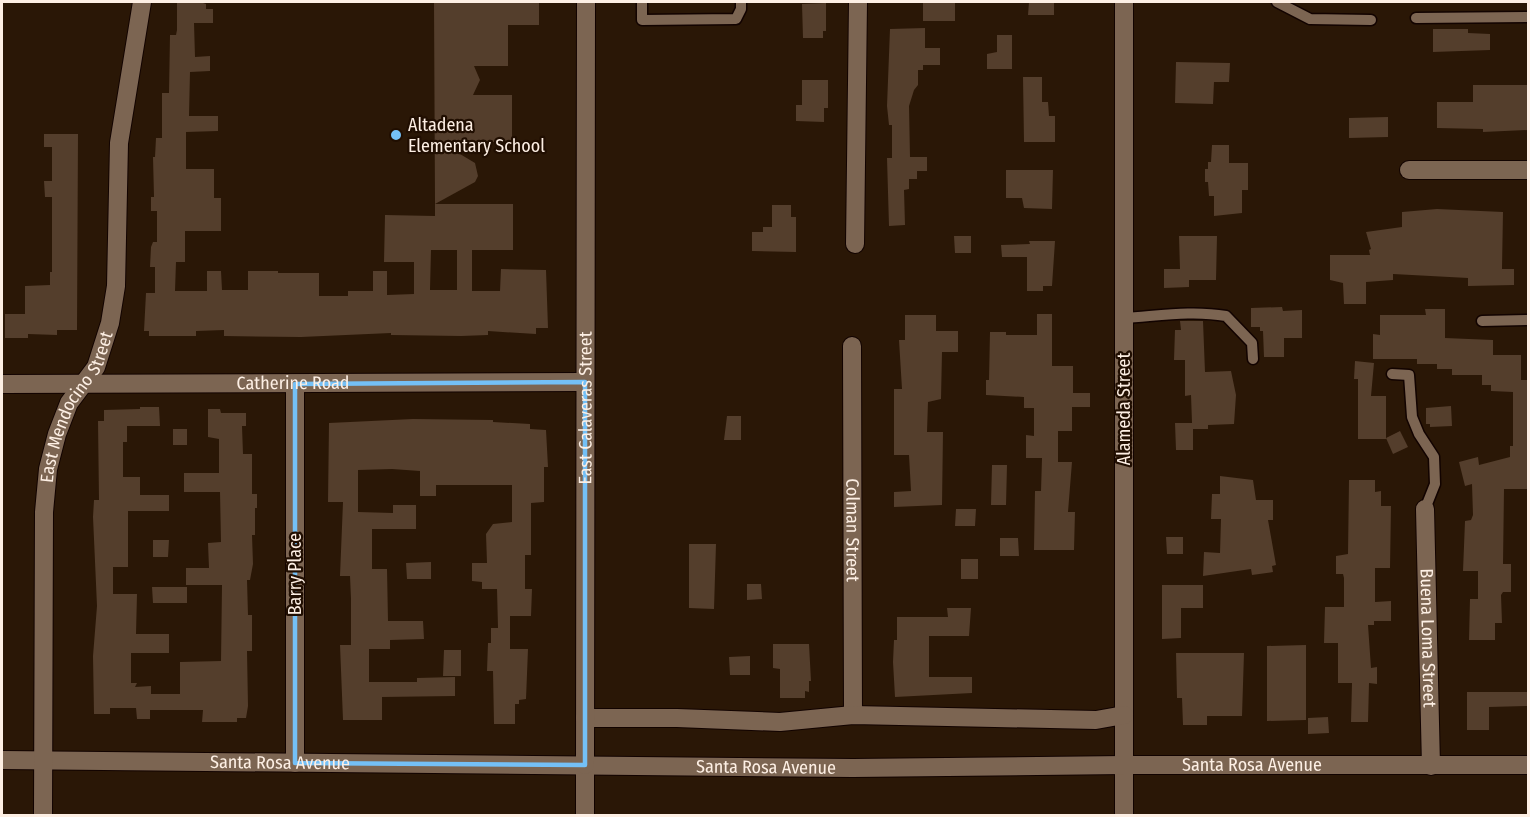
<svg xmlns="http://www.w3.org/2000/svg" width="1530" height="817" font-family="'Fira Sans Condensed',sans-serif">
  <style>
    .building { fill: #543e2c; fill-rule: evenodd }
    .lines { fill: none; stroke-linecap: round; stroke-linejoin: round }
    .service-casing { stroke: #120300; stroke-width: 13 }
    .minor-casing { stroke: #120300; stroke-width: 20 }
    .tertiary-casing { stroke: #120300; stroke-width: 20 }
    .service { stroke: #7c6552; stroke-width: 10 }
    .minor { stroke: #7c6552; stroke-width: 18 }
    .tertiary { stroke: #7c6552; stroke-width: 18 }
    .marked { fill: none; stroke: #74c0f6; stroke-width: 4.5; stroke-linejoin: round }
    .poi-dot { fill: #74c0f6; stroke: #200e01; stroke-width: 2 }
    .labels { text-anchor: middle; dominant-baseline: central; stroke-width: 4.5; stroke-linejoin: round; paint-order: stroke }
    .poi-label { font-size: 18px; fill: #fdefe4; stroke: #200e01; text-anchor: start }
    .street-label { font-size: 18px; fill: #fdefe4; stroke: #200e01 }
  </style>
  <rect width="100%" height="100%" fill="#2a1706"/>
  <path class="building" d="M177 2H200L206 4V9H213V23H194L195 57 210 56V71L190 72 189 116H218V131L186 132V169H214V198H221V231H185V262H176L175 291H207V271H221L222 290H248V271H278V273H319V296H348V291H373V271H387V295L414 294V262H384L385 215 435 216V204H513V250H472V291H500L501 269 546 270 548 328H536V334L488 331V335L461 336 391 335V333L301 337 224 336V330L196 331V336H149V331H144L146 293H155V267H150L151 247 153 242H157V211H151V197H154L153 157H155L156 138H162V93H169L170 35H176L177 30ZM431 250H457V290H430Z
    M434 2H539V25H508V66H474L480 80 473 95H512V142H440L475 163 478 176 475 182 435 204Z
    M923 2 955 3V21H923Z
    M1029 2H1054V15H1028Z
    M826 3V31H823V38H803L802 4Z
    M925 28V48H940V65H923V70H918V85L914 90 909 106 910 157H927V171H917V179H909V189L904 190 905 225 889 226 887 158H892V125H889L887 106 890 29Z
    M1433 29H1468V33L1490 34V50L1433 52Z
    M997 35H1012V69H987V54L997 52Z
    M1176 62 1230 63 1229 82H1214L1213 104 1175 103Z
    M1023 77H1042V102H1048L1049 116H1055V142H1024Z
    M802 80H828V108H824V122L796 121V105H802Z
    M1473 85H1528V130L1483 132V129L1437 128V102H1473Z
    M1388 117V137L1349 138V118Z
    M44 134H78L77 330H57V335L28 334V338H5V314H25V286L50 285V272H52V197H45L44 181H52V147H44Z
    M1212 145H1229V163H1248V190H1242V213L1214 216V196H1209L1208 182H1205V169H1208V162H1211Z
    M1006 170H1053L1052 209 1024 208 1022 198H1006Z
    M772 205H791V217H796V252L752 251V232H763V227H772Z
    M1437 209 1503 212 1502 269H1514V285L1468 286V278L1393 274V280L1366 282V304H1344L1343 283 1330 280V255H1370L1369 250 1371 249 1366 232 1402 227V212Z
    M954 236H971V253H955Z
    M1179 236H1217L1216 280H1189V287L1164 288V269H1180Z
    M1029 241H1055L1052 286H1043V291H1027V257H1002L1001 245 1030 244Z
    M1282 307 1283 311 1302 310V338H1284V357H1264L1263 331H1260V327H1251V308Z
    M1425 309H1445V338L1493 340V355H1521V380H1528L1527 489H1504L1503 564H1511V592H1503L1501 595 1502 623H1495V640H1469L1470 599H1478V571H1463L1465 521 1471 520 1473 515 1472 484 1465 486 1459 462 1478 457 1479 465 1510 457V446H1513V392L1491 391V385H1482V375H1452V369H1437V364H1417V359H1373V334L1380 335V315H1426Z
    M1037 314H1052V366H1073V393H1090V407H1072V431H1058V462H1072L1068 512H1075L1074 550H1034L1035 491H1041L1042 458H1026V435L1034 436V408H1024V397L986 395V380H989L990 332H1006V335H1037Z
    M905 315H936V331H958V352H942L941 399 928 402 927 432H943L942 505 894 507V492L911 491 909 455H894V389H902L899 340H905Z
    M1180 321H1203L1205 372 1231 371 1236 395 1234 424 1208 425V429H1193V450H1176L1175 423H1192L1191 395 1185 396V360H1174L1175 330H1181Z
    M1355 361 1374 363 1371 396H1386V439H1358V379H1354Z
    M1451 406 1452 426 1430 427V424H1426V408Z
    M140 407H159L160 426H127V442H123V477H140V495H169V511H128V567H113V594H137L136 634H169V653H131V683H137L135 687 151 686V694H180V662L221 661 222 585H186V568H209L208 543 221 542 220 492H184V473H219V439L208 437V409H220L221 413H246V426H242L243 454H252V494H257V508H255V535H252L253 564 250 580H247L248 615H252V651H247L248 706 246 718H237V722H202L203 710H150V719H137L136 708H110V714H94L93 656 97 606 93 517 94 500H99L98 421H104V410L140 409Z
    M727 416H741V440H724Z
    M413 419 493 420V422L530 424V429L546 430 548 467H544V502L531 503V555H525V589H532L531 616H510V649H528L526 699 519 700V704H515V724H494L493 671H487L488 643H491V628H498L497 589H482V582L472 581V563H487L486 534 493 524 512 522V485H436V496H420V471L392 469 358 470V512L393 513V505H416V529H372V569H387L388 621H423L424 639 390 640V649H369V682H417V678L455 677V696L382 697V720H343L340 645H351V599L350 576H340L343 502H328L329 423Z
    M173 429H187V445H173Z
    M1400 431 1408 447 1393 454 1386 438Z
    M992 465H1007L1006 505H991Z
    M1220 476 1253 480 1256 500H1273V520H1268L1276 565 1272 566 1273 572 1252 575 1251 569 1203 576 1204 552 1220 553 1221 519H1211L1212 494H1220Z
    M1349 480H1375V492L1381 491V506H1391L1390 568H1375V602L1391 601V621H1374V625H1368L1371 668 1377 667V684L1369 683 1368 722H1351L1352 683H1338V643H1324L1325 607H1344V578L1343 574H1336V556L1348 554Z
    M956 509H976L975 526H955Z
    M1166 537H1183V554H1167Z
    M1000 538H1018L1019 556H1000Z
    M153 540H169L168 557H153Z
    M689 544H716L714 609 689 608Z
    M961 559H978V579H961Z
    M431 562V579H407L406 563Z
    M747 584H761L762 599 747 600Z
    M1162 585H1203V608H1181V638L1162 639Z
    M152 587H187V603H153Z
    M947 608H971L969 636H929V677H972V693L895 697 893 662 894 640H897V617H948Z
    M773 644H809L811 681H809V692L805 691V698H780V669L773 668Z
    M1306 645V720L1267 721V646Z
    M444 650H461V676H443Z
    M1176 653H1244L1242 716H1207V725H1183L1182 698H1177Z
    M750 656V675H730L729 657Z
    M1467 692H1528V706L1489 707V730H1467Z
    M1328 717 1329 733 1308 734V718Z"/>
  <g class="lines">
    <g class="service-casing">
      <path id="service" d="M642 2V20L736 19 741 9V2
        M1277 2 1310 19 1371 20
        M1416 18 1528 17
        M1124 318C1158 316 1192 310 1226 316L1252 343 1253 359
        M1482 321 1528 320
        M1392 374 1409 375 1412 417 1419 434 1434 457 1435 484 1425 509"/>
    </g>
    <g class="minor-casing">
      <g id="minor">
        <path d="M1124 2V816"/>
        <path d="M1409 170H1528"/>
        <path d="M855 244 858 2"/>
        <path id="s1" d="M852 346 853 715"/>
        <path id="s2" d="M2 384 585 382"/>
        <path d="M295 384V763"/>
        <path id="s3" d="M1425 509 1431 766"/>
        <path d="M585 718H677L780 722 853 715 1096 720 1124 715"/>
        <path id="s4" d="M2 760 853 768 1124 765H1528"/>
        <path d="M585 765V816"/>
        <path id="s5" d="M43 816 44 512 48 469 57 434 69 403 96 367 110 323 116 286 119 143 142 2"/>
      </g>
    </g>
    <g class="tertiary-casing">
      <g id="tertiary">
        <path id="s6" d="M585 765 586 2"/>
      </g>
    </g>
    <use href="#service" class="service"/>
    <use href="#minor" class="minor"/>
    <use href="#tertiary" class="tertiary"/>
  </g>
  <path class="marked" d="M585 382V765L295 763V384Z"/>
  <circle class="poi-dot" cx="396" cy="135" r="6"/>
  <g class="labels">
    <g class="poi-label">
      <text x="408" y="125">Altadena<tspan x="408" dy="21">Elementary School</tspan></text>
    </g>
    <g class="street-label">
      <text stroke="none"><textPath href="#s2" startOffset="291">Catherine Road</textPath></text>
      <text stroke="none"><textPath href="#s5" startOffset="416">East Mendocino Street</textPath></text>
      <text stroke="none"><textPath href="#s6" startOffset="357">East Calaveras Street</textPath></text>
      <text transform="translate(1124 409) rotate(-90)">Alameda Street</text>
      <text stroke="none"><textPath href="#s1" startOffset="184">Colman Street</textPath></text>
      <text transform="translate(295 574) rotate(-90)">Barry Place</text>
      <text stroke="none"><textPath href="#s3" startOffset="129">Buena Loma Street</textPath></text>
      <text stroke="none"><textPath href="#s4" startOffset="278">Santa Rosa Avenue</textPath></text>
      <text stroke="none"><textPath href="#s4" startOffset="1250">Santa Rosa Avenue</textPath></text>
      <text stroke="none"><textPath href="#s4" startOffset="764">Santa Rosa Avenue</textPath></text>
    </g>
  </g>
  <rect width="1530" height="817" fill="none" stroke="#fdefe4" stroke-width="6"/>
</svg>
